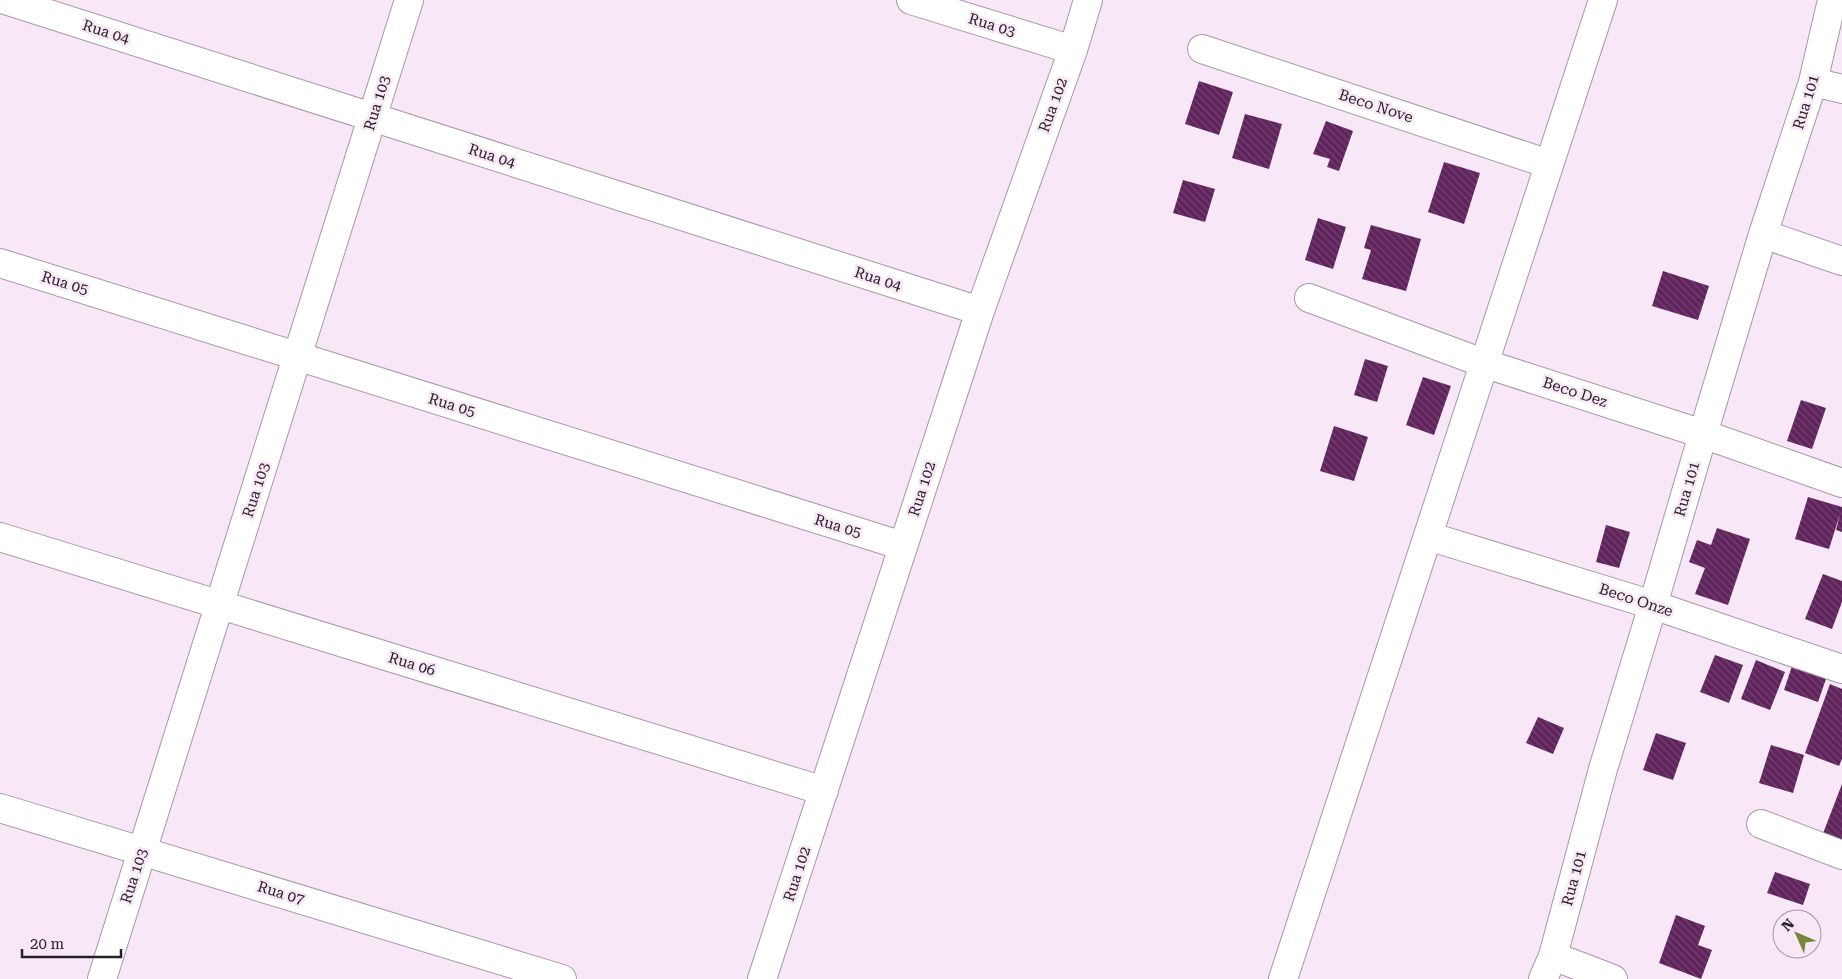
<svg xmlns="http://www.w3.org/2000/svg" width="1842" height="979" font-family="'Roboto Serif',serif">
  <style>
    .building { fill: url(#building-back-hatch) }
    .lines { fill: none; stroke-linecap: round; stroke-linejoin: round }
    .minor-casing { stroke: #a898a6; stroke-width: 30 }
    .minor { stroke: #fff; stroke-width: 28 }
    .labels { text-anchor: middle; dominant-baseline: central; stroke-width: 5; stroke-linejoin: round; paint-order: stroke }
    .street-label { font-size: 15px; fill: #272126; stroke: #f8e7f6 }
  </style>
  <defs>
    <pattern id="building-back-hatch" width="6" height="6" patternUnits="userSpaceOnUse" patternTransform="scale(1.25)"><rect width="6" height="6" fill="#60245d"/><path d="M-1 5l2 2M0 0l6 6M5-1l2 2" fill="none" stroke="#734270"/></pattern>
  </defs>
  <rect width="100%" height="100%" fill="#f8e7f6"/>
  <path class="building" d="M1199 81 1233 92 1219 135 1185 124Z
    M1245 114 1282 124 1269 169 1232 158Z
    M1326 121 1353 131 1339 171 1327 167 1330 159 1313 154Z
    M1444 162 1480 173 1464 224 1428 212Z
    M1183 180 1215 189 1205 222 1173 213Z
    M1318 218 1346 227 1333 269 1305 260Z
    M1371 225 1421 239 1406 291 1362 279 1371 250 1364 248Z
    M1663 271 1709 286 1698 320 1652 306Z
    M1365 359 1388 366 1377 402 1354 395Z
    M1423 377 1451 386 1434 435 1406 425Z
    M1801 400 1826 408 1812 449 1787 441Z
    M1334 426 1368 437 1354 481 1320 471Z
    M1808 497 1842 507V532L1836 530 1840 514 1829 549 1795 539Z
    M1606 525 1630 532 1619 568 1596 562Z
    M1717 528 1750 539 1728 605 1695 594 1705 568 1689 562 1697 540 1711 545Z
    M1823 574 1842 581V602L1832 629 1805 619Z
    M1715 655 1743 665 1729 703 1700 692Z
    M1756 660 1785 672 1770 710 1741 699Z
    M1792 666 1826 679 1818 702 1784 690Z
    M1830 684 1842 689V759L1839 766 1805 753Z
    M1538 717 1564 728 1553 754 1526 743Z
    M1656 733 1686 743 1673 780 1643 770Z
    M1771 745 1804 755 1793 793 1759 783Z
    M1842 784V844L1822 836Z
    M1775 872 1810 884 1803 905 1767 893Z
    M1676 915 1705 926 1698 945 1712 950 1701 979 1659 963Z"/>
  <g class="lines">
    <g class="minor-casing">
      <path id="minor" d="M5 0 980 311
        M911 0 1073 50
        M1202 49 1549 164
        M1813 82 1842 89
        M1763 234 1842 261
        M0 263 903 546
        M1309 298 1483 363 1703 434 1842 483
        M1428 536 1653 605 1842 669
        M0 537 824 791
        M0 808 562 979
        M1761 824 1842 855
        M1553 956 1613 979
        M102 979 409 0
        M762 979 980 311 1073 50 1088 0
        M1283 979 1603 0
        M1543 979 1553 956 1603 769 1653 605 1703 434 1763 234 1813 82 1832 0"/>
    </g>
    <use href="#minor" class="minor"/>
  </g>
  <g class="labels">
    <g class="street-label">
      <text transform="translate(992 25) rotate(17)">Rua 03</text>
      <text transform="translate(106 32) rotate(18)">Rua 04</text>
      <text transform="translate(1806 102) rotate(-73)">Rua 101</text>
      <text transform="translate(377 103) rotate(-73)">Rua 103</text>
      <text transform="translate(1053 105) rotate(-70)">Rua 102</text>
      <text transform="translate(1376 106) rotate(18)">Beco Nove</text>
      <text transform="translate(492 156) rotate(18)">Rua 04</text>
      <text transform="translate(878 279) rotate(18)">Rua 04</text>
      <text transform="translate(65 283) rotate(17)">Rua 05</text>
      <text transform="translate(1575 392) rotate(18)">Beco Dez</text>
      <text transform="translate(452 405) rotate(17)">Rua 05</text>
      <text transform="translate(922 489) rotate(-72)">Rua 102</text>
      <text transform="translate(1687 489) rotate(-74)">Rua 101</text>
      <text transform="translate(256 490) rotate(-72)">Rua 103</text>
      <text transform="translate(838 526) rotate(17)">Rua 05</text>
      <text transform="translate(1636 600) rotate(18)">Beco Onze</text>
      <text transform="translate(412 664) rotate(17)">Rua 06</text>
      <text transform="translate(797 874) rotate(-72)">Rua 102</text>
      <text transform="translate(134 876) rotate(-72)">Rua 103</text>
      <text transform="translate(1574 878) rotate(-75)">Rua 101</text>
      <text transform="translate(281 893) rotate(17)">Rua 07</text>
    </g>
  </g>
  <g transform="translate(1797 934) rotate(315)"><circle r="24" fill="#f8e7f6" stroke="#a498a3"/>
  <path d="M0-4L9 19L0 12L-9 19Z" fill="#778737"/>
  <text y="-8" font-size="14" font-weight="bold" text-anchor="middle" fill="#272126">N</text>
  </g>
  <path d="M22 949v8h99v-8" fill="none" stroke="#272126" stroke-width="2.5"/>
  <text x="30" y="949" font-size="15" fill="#272126" stroke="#f8e7f6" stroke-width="4" paint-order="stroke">20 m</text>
</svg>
